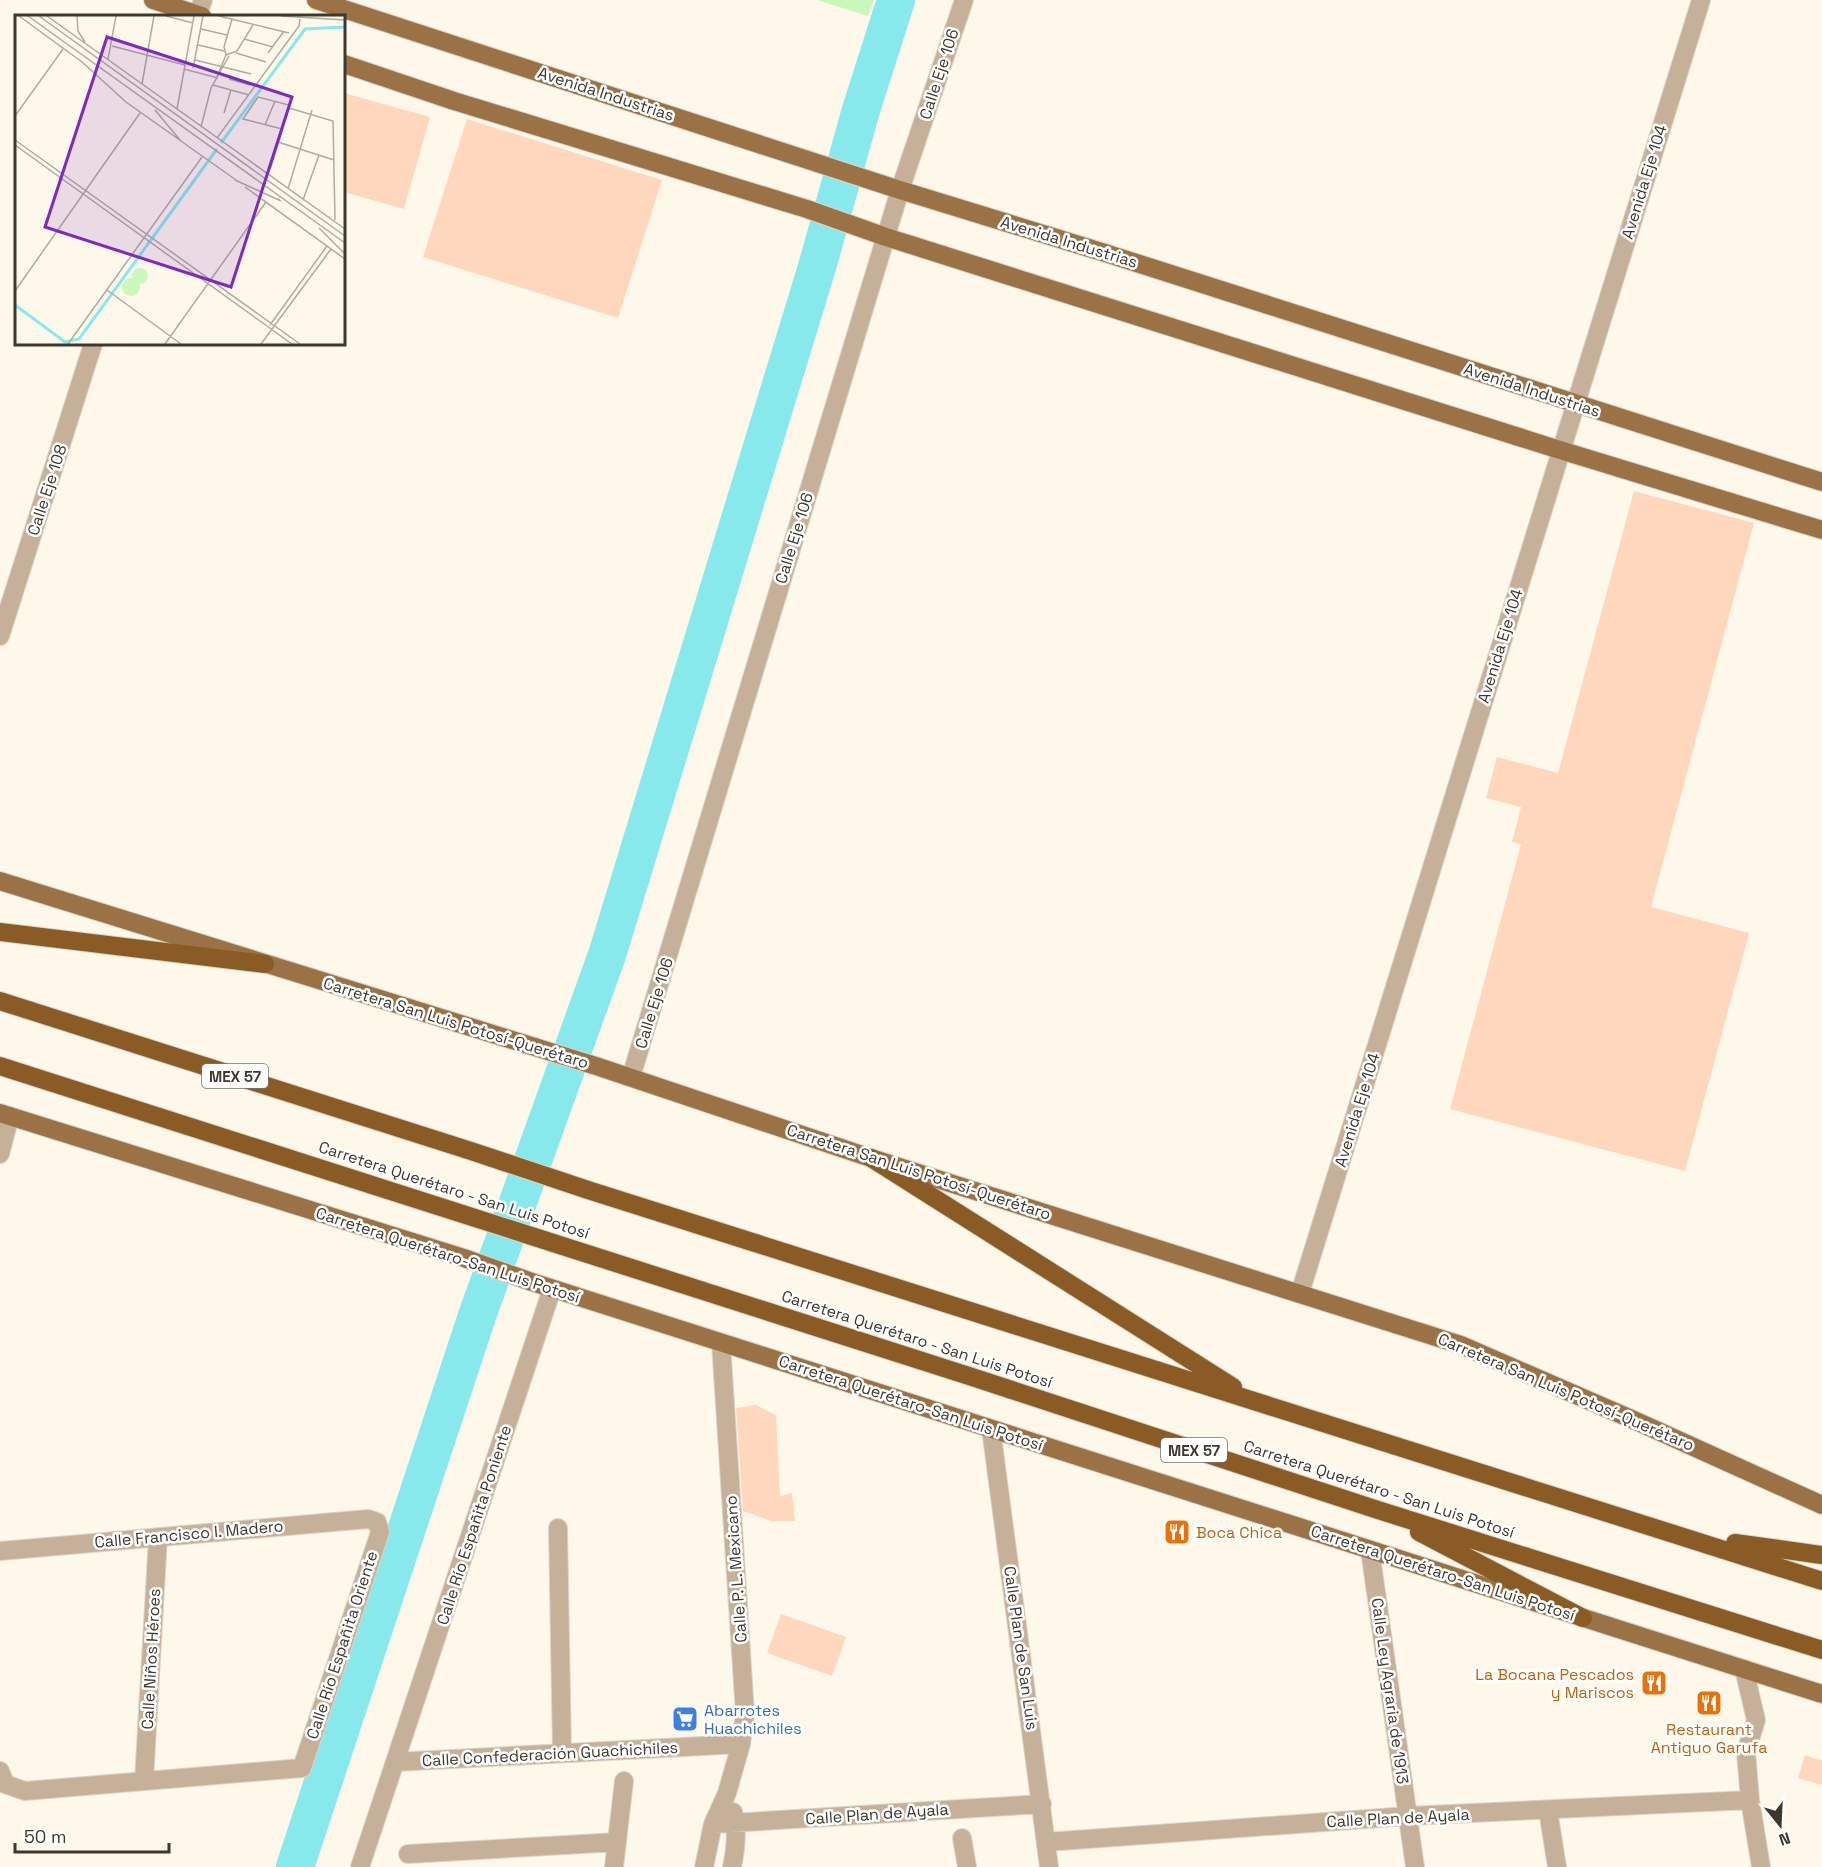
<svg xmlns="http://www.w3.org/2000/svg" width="1822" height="1867" font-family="'Space Grotesk',sans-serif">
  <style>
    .green { fill: #caf7bb }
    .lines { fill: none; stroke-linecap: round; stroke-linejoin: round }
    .river { stroke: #87e9ec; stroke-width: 38 }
    .building { fill: #fed7bd }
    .minor-casing { stroke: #dbd5c8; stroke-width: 20 }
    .major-casing { stroke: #dbd5c8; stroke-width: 20 }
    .highway-casing { stroke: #dbd5c8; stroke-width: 20 }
    .minor { stroke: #c7b099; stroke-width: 18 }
    .major { stroke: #9b7246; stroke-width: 18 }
    .highway { stroke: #8a5b25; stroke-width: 18 }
    .labels { text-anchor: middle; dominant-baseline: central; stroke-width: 5; stroke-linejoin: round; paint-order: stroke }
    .shield { fill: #fff; stroke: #76746d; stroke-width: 1.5 }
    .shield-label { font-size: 15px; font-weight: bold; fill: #3c382f }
    .street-label { font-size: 16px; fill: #3c382f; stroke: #fff }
    .food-label { font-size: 16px; fill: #c56008; stroke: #fff; text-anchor: start }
    .shop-label { font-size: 16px; fill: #366cbe; stroke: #fff; text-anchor: start }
    .inset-river { fill: none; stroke: #87e9ec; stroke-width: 3 }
    .inset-road { fill: none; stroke: #b0ab9f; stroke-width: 1.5 }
    .view { fill: #7b2cbf; fill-opacity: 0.15; stroke: #7b2cbf; stroke-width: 3 }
    .inset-edge { fill: none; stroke: #3c382f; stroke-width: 3 }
  </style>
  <rect width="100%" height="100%" fill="#fef8ea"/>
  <path class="green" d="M817 0H874L868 16Z"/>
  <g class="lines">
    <path class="river" d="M295 1867 478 1313 607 955 817 267 861 110 896 0"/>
  </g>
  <path class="building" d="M344 93 430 117 404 209 344 192Z
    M467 119 662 180 618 318 423 257Z
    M1634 491 1754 523 1651 907 1749 933 1685 1171 1450 1109 1521 844 1512 842 1521 807 1486 798 1497 757 1558 773Z
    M756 1405 776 1415 780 1496 792 1493 795 1521H771L743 1511 736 1408Z
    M781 1614 846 1637 832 1676 767 1653Z
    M1805 1755 1822 1761V1785L1798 1778Z"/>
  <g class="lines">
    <g class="minor-casing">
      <path id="minor" d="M197 16 203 0
        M0 636 93 344
        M631 1077 900 190 964 0
        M0 1154 10 1116
        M1300 1293 1701 0
        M991 1429 1049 1867
        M558 1528 562 1753
        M1370 1550 1415 1867
        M0 1551 368 1519 377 1522 380 1532 302 1768 25 1791 5 1784 0 1771
        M1744 1669 1756 1720 1746 1752 1750 1800 1761 1867
        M395 1762 741 1744
        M144 1781 158 1537
        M1548 1810 1557 1867
        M713 1824 1042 1804
        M962 1838 967 1867
        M1046 1842 1408 1816 1750 1800
        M408 1854 617 1842
        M360 1867 552 1289
        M614 1867 624 1781
        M704 1867 713 1824 727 1793 741 1744 745 1714 721 1343
        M732 1867C736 1848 738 1830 733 1812"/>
    </g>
    <g class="major-casing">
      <path id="major" d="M153 0 202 16
        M316 0 900 190 1102 252 1822 482
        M344 64 454 101 807 209 886 237 1560 450 1822 530
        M0 881 596 1066 871 1158 1461 1345 1636 1421 1822 1505
        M0 1113 464 1258 532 1282 1822 1694"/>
    </g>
    <g class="highway-casing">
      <path id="highway" d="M0 932 265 964
        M0 1001 471 1151 588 1190 1822 1581
        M0 1066 969 1376 1378 1510 1822 1650
        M871 1158 1233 1387
        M1419 1532 1583 1618
        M1735 1543 1822 1555"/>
    </g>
    <use href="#minor" class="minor"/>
    <use href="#major" class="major"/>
    <use href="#highway" class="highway"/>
  </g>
  <defs>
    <g id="restaurant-square" transform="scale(1.35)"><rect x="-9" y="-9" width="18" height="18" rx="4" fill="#e8710a" stroke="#fff"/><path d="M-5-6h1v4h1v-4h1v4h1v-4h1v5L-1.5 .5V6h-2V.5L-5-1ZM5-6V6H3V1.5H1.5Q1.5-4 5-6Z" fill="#fff"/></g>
    <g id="supermarket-square" transform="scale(1.35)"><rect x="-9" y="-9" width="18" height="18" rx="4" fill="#3f7fe0" stroke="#fff"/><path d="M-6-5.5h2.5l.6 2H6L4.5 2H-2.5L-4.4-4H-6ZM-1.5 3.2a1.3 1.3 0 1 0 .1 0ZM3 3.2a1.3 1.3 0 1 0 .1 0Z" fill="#fff"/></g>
  </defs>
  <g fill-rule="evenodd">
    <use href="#restaurant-square" x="1177" y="1532"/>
    <use href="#restaurant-square" x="1654" y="1683"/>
    <use href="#restaurant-square" x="1709" y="1703"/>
    <use href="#supermarket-square" x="685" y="1719"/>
  </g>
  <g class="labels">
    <g class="shield">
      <rect x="202" y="1064" width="66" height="24" rx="4.5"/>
      <rect x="1161" y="1438" width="66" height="24" rx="4.5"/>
    </g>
    <g class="shield-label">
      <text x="235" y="1076">MEX 57</text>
      <text x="1194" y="1450">MEX 57</text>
    </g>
    <g class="street-label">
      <text transform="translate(939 74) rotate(-72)">Calle Eje 106</text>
      <text transform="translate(606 94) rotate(18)">Avenida Industrias</text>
      <text transform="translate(1644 182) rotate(-73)">Avenida Eje 104</text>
      <text transform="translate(1069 242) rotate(17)">Avenida Industrias</text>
      <text transform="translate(1532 390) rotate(18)">Avenida Industrias</text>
      <text transform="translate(47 490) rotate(-72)">Calle Eje 108</text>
      <text transform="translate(794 538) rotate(-73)">Calle Eje 106</text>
      <text transform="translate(1500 646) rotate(-73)">Avenida Eje 104</text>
      <text transform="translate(654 1003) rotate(-73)">Calle Eje 106</text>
      <text transform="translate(456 1023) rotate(17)">Carretera San Luis Potosí-Querétaro</text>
      <text transform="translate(1357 1110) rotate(-73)">Avenida Eje 104</text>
      <text transform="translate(919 1172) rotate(18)">Carretera San Luis Potosí-Querétaro</text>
      <text transform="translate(454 1190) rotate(18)">Carretera Querétaro - San Luis Potosí</text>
      <text transform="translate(448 1255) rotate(18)">Carretera Querétaro-San Luis Potosí</text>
      <text transform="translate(917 1339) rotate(18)">Carretera Querétaro - San Luis Potosí</text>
      <text transform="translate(1566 1392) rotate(23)">Carretera San Luis Potosí-Querétaro</text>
      <text transform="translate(911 1403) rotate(18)">Carretera Querétaro-San Luis Potosí</text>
      <text transform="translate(1379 1489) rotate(18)">Carretera Querétaro - San Luis Potosí</text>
      <text transform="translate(474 1525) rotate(-72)">Calle Río Españita Poniente</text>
      <text transform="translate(189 1534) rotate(-5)">Calle Francisco I. Madero</text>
      <text transform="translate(736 1569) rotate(-94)">Calle P. L. Mexicano</text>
      <text transform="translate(1443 1573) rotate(18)">Carretera Querétaro-San Luis Potosí</text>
      <text transform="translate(342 1645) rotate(-72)">Calle Río Españita Oriente</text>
      <text transform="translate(1021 1648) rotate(82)">Calle Plan de San Luis</text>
      <text transform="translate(151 1659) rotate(-87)">Calle Niños Héroes</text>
      <text transform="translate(1390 1691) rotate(82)">Calle Ley Agraria de 1913</text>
      <text transform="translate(550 1754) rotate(-3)">Calle Confederación Guachichiles</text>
      <text transform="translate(877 1814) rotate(-4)">Calle Plan de Ayala</text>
      <text transform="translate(1398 1818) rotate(-3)">Calle Plan de Ayala</text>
    </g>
    <g class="food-label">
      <text x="1196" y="1532">Boca Chica</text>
      <text x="1634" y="1674" text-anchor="end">La Bocana Pescados<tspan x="1634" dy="18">y Mariscos</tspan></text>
      <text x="1709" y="1729" text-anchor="middle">Restaurant<tspan x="1709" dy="18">Antiguo Garufa</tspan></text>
    </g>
    <g class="shop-label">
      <text x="704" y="1710">Abarrotes<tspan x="704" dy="18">Huachichiles</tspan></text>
    </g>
  </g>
  <g transform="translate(15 15)">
    <rect width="330" height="330" fill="#fef8ea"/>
    <path d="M117 261a8 8 0 1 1 16 0a8 8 0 1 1-16 0ZM107 272a9 9 0 1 1 18 0a9 9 0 1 1-18 0Z" fill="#caf7bb"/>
    <path class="inset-river" d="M206 128 290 14 330 12M0 290 50 327 64 324 202 134"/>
    <path class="inset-road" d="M4 1 67 47 111 87 221 165M13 1 330 228M24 1 330 221M32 1 330 214M62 1 63 16 70 27M151 1 178 8M204 1 274 18M266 1 330 5M186 14 212 20M229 24 258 32M183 30 209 36M97 31 170 50M221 38 251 47M253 38 269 16M211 40 222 36 238 10M211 40 209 32 217 4M93 44 101 1M180 45 236 59M178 53 188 1M169 54 203 63M201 64 211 40M214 64 235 70M127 69 139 1M198 70 234 80M274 93 318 106 320 205M162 94 179 1M140 95 165 125M209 98 216 75M0 101 48 34M250 110 260 86M186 112 196 73 214 41M202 123 284 11 285 4M0 125 285 329M263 127 319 145M0 130 277 329M252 158 256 152 274 93V90L243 82 228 104 267 114M220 165 266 186M230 172 330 244M273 174 297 95M288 185 304 140M304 213 330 239M92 275 166 329M0 276 125 98M255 310 312 231M53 329 187 142M150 329 251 187M246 329 316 234"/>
    <path class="view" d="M92 22 277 82 216 272 30 212Z"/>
    <rect width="330" height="330" class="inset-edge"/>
  </g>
  <g transform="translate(1780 1825) rotate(162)" stroke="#ffffff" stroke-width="4.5" paint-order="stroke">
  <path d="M0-4.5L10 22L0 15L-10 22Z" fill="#3c382f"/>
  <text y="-9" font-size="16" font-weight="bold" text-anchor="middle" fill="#3c382f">N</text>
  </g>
  <path d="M15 1843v9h154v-9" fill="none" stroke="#3c382f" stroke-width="3"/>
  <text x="24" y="1843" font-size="18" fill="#3c382f" stroke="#ffffff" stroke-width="4.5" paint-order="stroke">50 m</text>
</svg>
